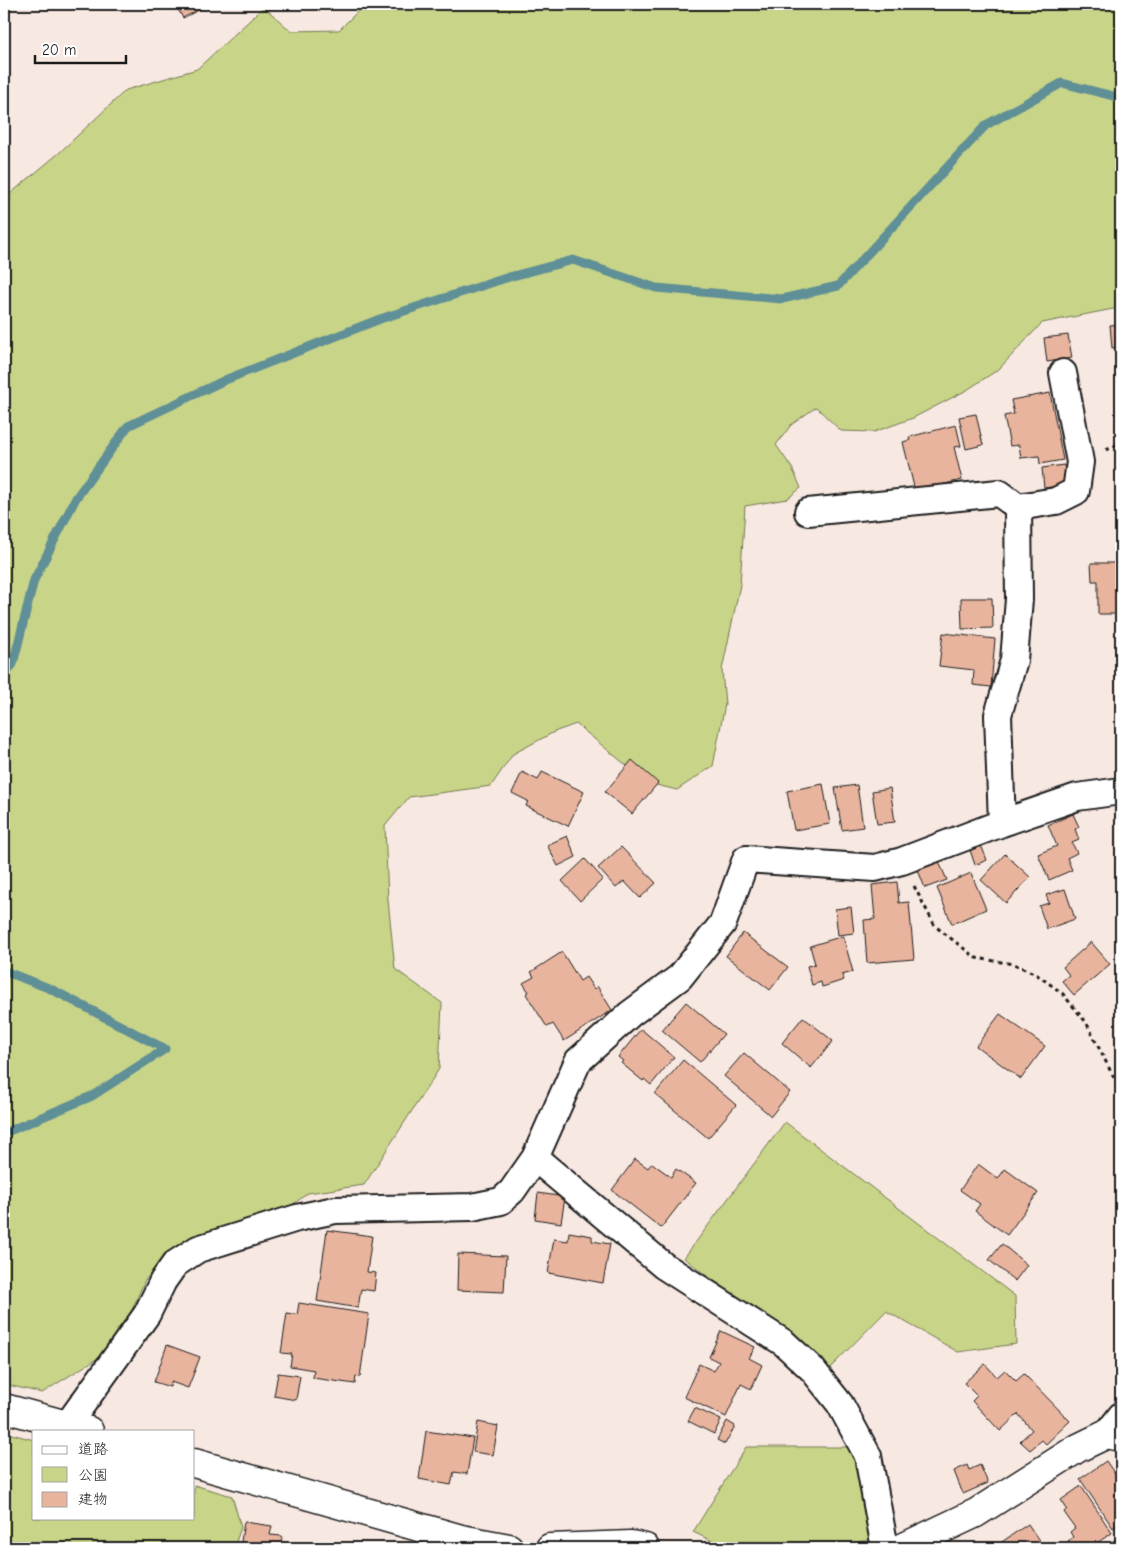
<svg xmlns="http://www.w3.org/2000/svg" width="1125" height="1552" font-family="'Comic Neue','Klee One',sans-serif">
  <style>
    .green { fill: #c8d487; stroke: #727852 }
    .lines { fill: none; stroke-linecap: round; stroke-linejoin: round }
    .stream { stroke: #5f8f97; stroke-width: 9 }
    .building { fill: #e9b49d; stroke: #1c1c1c }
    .street-casing { stroke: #1c1c1c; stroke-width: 30 }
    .secondary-casing { stroke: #1c1c1c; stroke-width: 31 }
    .path { stroke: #1c1c1c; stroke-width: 3; stroke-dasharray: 4 4; stroke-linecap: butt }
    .street { stroke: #fff; stroke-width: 26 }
    .secondary { stroke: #fff; stroke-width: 28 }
  </style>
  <rect width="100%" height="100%" fill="#f8e8e2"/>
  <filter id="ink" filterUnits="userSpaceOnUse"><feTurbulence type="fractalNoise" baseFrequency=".02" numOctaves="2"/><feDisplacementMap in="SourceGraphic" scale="10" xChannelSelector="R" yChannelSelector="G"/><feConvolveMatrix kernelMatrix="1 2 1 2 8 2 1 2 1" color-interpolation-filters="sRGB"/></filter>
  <g filter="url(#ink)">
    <path class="green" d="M365 4H1121V309H1113L1042 323 999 369 967 390 913 418 874 432 841 431 816 407 791 425 776 445 792 468 801 488 787 499 745 506 740 585 722 670 725 704 713 766 677 790 648 783 576 724 554 732 513 754 491 786 409 797 385 826 388 900 395 969 442 1003 439 1069 364 1185 308 1193 287 1209 171 1250 145 1280 120 1337 101 1356 42 1393 4 1384V199L59 153 126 90 197 69 264 7 291 31 339 30Z
      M785 1122 1015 1296 1016 1344 958 1352 886 1311 829 1369 684 1258Z
      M4 1432 34 1440V1518H194V1485L232 1496 241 1527 234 1548H4Z
      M746 1447H856L874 1539 827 1548H727L693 1532Z"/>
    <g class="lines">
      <path class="stream" d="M4 677 13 664 34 580 76 498 128 426 225 380 380 319 509 277 573 260 656 288 782 299 838 286 986 125 1062 83 1121 98
        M4 971 51 989 165 1049 92 1096 4 1133"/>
    </g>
    <path class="building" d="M175 4H210L183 18Z
      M1121 324V347L1112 348 1110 325Z
      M1068 335 1072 358 1047 362 1044 338Z
      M1121 357V378L1117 358Z
      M1050 393 1063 460 1040 464 1039 456 1021 458 1019 445 1010 446 1004 416 1014 414 1011 400Z
      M976 414 983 445 966 449 959 417Z
      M956 425 961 446 954 447 962 480 915 491 903 442 910 440 909 437Z
      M1064 465 1067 485 1044 488 1042 468Z
      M1091 563H1121V614H1098V581H1092Z
      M961 598H992L993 628 962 629Z
      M943 633 995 639 991 687 973 685 974 670 939 666Z
      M632 760 658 783 632 814 605 792Z
      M522 772 538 780 542 772 584 792 568 826 526 806 528 801 512 793Z
      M823 784 830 824 794 830 787 791Z
      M857 785 863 827 842 830 835 788Z
      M890 788 895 822 877 824 872 791Z
      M1073 814 1079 827 1075 829 1079 840 1072 843 1077 853 1067 858 1072 870 1049 880 1038 854 1057 846 1048 825Z
      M567 836 576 857 558 866 547 845Z
      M981 845 987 860 975 865 970 850Z
      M621 847 656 883 640 898 624 881 616 888 598 868Z
      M1005 854 1030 877 1006 903 981 880Z
      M585 859 603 879 580 901 562 881Z
      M939 862 947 880 925 888 918 870Z
      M971 873 986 909 952 924 937 888Z
      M897 882 899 903 909 902 914 959 867 963 864 920 875 919 872 885Z
      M1065 889 1075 919 1047 929 1039 906 1049 903 1046 895Z
      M851 907 854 933 838 935 835 909Z
      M743 933 788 967 770 990 726 956Z
      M843 936 853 972 842 975 844 980 822 987 821 982 812 985 807 966 815 964 810 946Z
      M1091 942 1110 964 1074 995 1062 981 1069 975 1063 967Z
      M562 952 580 981 586 977 594 989 597 986 612 1010 564 1041 553 1024 547 1027 526 994 529 992 523 983 534 977 531 972Z
      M686 1002 724 1034 700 1062 662 1030Z
      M1000 1014 1045 1046 1021 1079 976 1046Z
      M803 1017 833 1041 811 1068 782 1043Z
      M641 1029 674 1057 651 1085 644 1079 643 1081 621 1063 623 1061 618 1057Z
      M744 1053 790 1092 771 1116 724 1076Z
      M683 1060 736 1105 708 1138 655 1094Z
      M635 1159 648 1168 652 1163 671 1177 676 1169 696 1183 661 1228 612 1190Z
      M978 1164 998 1179 1005 1169 1038 1193 1007 1235 975 1211 980 1204 960 1190Z
      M538 1193 565 1197 561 1223 535 1219Z
      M327 1230 372 1236 367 1272 376 1273 374 1291 361 1289 358 1308 317 1301Z
      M569 1232 592 1236V1241L610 1244 603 1283 548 1273 554 1239 568 1241Z
      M1002 1244 1027 1265 1015 1281 989 1260Z
      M458 1254 506 1256 504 1292 457 1290Z
      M299 1303 369 1314 360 1377 356 1376 355 1384 313 1378 314 1370 290 1366 292 1354 281 1353 287 1313 297 1315Z
      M721 1331 755 1347 749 1358 762 1365 751 1389 741 1384 726 1417 684 1397 699 1364 714 1371 719 1362 709 1357Z
      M167 1345 200 1357 188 1388 171 1382 170 1387 154 1382Z
      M985 1364 997 1377 1005 1370 1016 1381 1024 1374 1070 1421 1046 1444 1042 1440 1030 1450 1020 1441 1032 1430 1018 1414 1000 1431 972 1401 977 1396 964 1383Z
      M278 1373 300 1376 296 1400 274 1396Z
      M695 1408 721 1420 714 1434 688 1421Z
      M727 1421 735 1426 725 1444 717 1440Z
      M478 1422 498 1426 493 1455 473 1452Z
      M426 1431 473 1438 467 1474 454 1472 451 1485 419 1479Z
      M1106 1461 1121 1483V1523L1113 1528 1080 1479Z
      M967 1465 969 1470 980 1465 988 1483 963 1494 954 1471Z
      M1081 1486 1112 1533 1089 1548H1074L1068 1541 1073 1537 1070 1532 1075 1528 1064 1512 1067 1509 1061 1500Z
      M244 1522 272 1526 270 1535 282 1536 281 1546 293 1548H240Z
      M1028 1524 1044 1548H993Z
      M1118 1538 1121 1543V1548H1102Z"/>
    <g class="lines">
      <g class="street-casing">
        <path id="street" d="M808 512 999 493 1018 507
          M1002 823 998 715 1014 660 1019 599 1018 507 1056 501 1076 491 1080 462 1063 373
          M68 1424 147 1314 163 1281 175 1264 198 1249 297 1218 335 1210 472 1207 501 1201 512 1191 535 1158
          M1107 1434 1121 1416
          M885 1548 868 1456 840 1404 812 1369 784 1343 664 1266 535 1158 578 1061 630 1014 680 977 723 923 746 859 875 868 902 861 1002 823 1077 797 1121 791"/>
      </g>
      <g class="secondary-casing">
        <path id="secondary" d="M4 1408 89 1431
          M194 1463 461 1539 509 1548
          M550 1548 631 1545 645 1548
          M902 1548 976 1513 1078 1448 1107 1434 1121 1437"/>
      </g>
      <path class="path" d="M1106 450 1121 443
        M914 886 935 926 976 958 1014 964 1036 974 1062 993 1086 1022 1114 1078 1121 1083"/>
      <use href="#street" class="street"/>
      <use href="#secondary" class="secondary"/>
    </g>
  </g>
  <rect width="1125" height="1552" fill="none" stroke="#fff" stroke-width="20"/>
  <rect x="10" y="10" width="1105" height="1532" fill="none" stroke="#1c1c1c" stroke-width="2" filter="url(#ink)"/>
  <rect x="32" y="1430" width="162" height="90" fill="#ffffff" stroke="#a4a4a4"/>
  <rect x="42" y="1446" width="25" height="8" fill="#ffffff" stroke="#a4a4a4"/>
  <text x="78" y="1454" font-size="15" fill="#1c1c1c">道路</text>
  <rect x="42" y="1467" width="25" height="15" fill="#c8d487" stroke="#a4a4a4"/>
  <text x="78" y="1480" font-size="15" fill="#1c1c1c">公園</text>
  <rect x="42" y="1492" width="25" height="15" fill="#e9b49d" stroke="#a4a4a4"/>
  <text x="78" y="1504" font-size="15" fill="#1c1c1c">建物</text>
  <path d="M35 55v8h91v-8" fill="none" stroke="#1c1c1c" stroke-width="2.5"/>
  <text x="42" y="55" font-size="15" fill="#1c1c1c" stroke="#ffffff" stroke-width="4" paint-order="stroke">20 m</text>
</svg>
